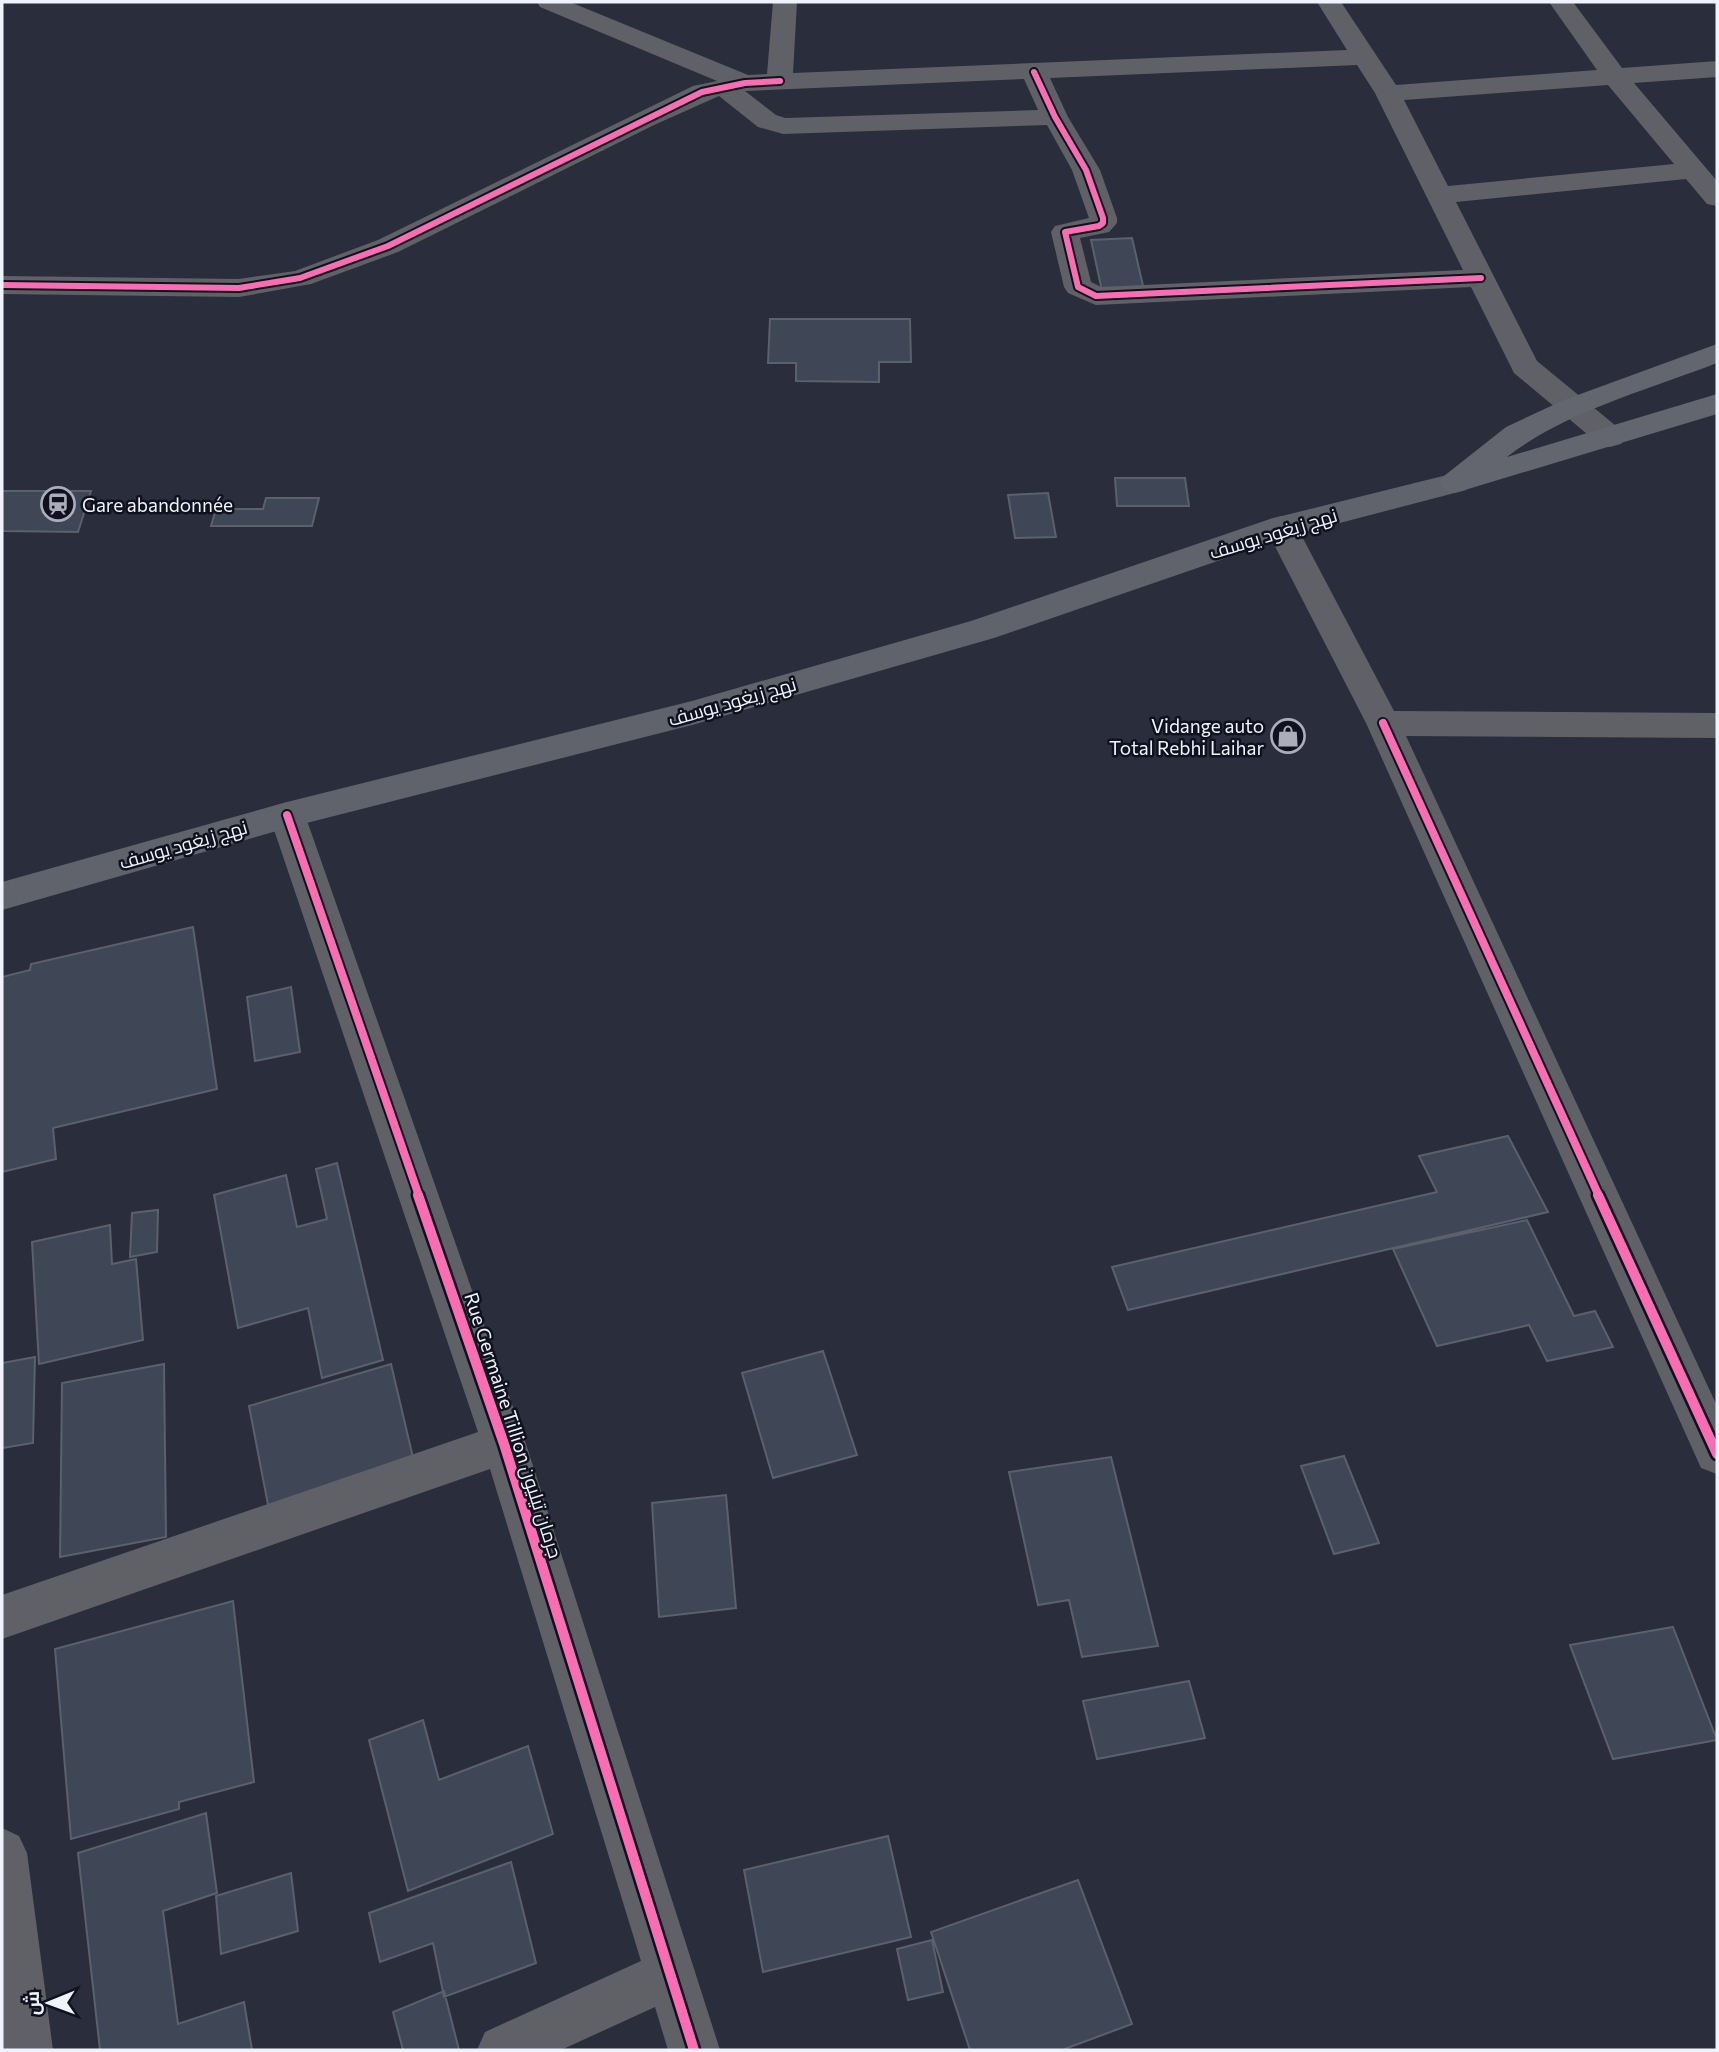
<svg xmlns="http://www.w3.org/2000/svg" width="1719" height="2052" font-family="Commissioner,Cairo,sans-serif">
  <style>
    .building { fill: #3f4756; stroke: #5a606c; stroke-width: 2 }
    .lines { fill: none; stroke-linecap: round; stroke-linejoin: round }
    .minor { fill: #606167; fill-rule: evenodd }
    .primary { fill: #60636c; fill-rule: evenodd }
    .trunk { fill: #63666f; fill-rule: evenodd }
    .cycleway-far2-casing { stroke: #0f121e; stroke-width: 10 }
    .cycleway-far1-casing { stroke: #0f121e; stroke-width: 12 }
    .cycleway-casing { stroke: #0f121e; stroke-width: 15 }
    .cycleway-far2 { stroke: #f96db3; stroke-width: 6 }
    .cycleway-far1 { stroke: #f96db3; stroke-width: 8 }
    .cycleway { stroke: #f96db3; stroke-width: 10 }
    .labels { text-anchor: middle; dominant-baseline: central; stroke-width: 5; stroke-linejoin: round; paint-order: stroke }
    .poi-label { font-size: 19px; fill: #f0f3fe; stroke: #0f121e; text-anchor: start }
    .street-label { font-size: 19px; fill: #f0f3fe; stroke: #0f121e }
  </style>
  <rect width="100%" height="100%" fill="#2a2d3b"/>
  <path class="building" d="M1132 238 1144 290 1102 291 1091 240Z
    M770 319H910L911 362H879V382L796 381V363H768Z
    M1115 478H1185L1189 506H1117Z
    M2 491H91L78 532 2 531Z
    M1048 493 1056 537 1015 538 1008 495Z
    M266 498H319L312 526H211L216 509H263Z
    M193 927 217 1089 53 1128 56 1159 2 1172V977L30 970 31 964Z
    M291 987 300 1052 255 1061 247 997Z
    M1508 1136 1548 1212 1128 1310 1112 1267 1437 1192 1419 1156Z
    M337 1163 383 1360 322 1378 308 1308 238 1328 214 1195 286 1175 297 1227 327 1219 316 1169Z
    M158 1210 157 1252 130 1257 132 1213Z
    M1527 1220 1574 1316 1595 1311 1613 1347 1547 1361 1529 1325 1437 1346 1393 1249Z
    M110 1225 112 1264 136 1259 143 1340 39 1364 32 1242Z
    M823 1351 857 1455 773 1478 742 1373Z
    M35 1357 33 1443 2 1448V1363Z
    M164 1364 166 1537 60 1557 62 1383Z
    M391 1364 415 1466 269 1510 249 1406Z
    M1344 1456 1379 1543 1334 1554 1301 1466Z
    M1111 1457 1158 1646 1082 1657 1069 1600 1038 1605 1009 1472Z
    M726 1495 736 1608 659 1617 652 1503Z
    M233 1601 254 1782 179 1802V1809L71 1839 55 1649Z
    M1673 1627 1717 1740 1613 1759 1570 1645Z
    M1189 1681 1205 1738 1097 1759 1083 1701Z
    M423 1720 439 1780 528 1746 553 1834 408 1891 369 1740Z
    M206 1813 217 1893 163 1911 178 2024 244 2002 252 2050H100L78 1853Z
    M888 1836 911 1937 763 1972 744 1870Z
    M511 1862 536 1963 444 1997 433 1943 380 1962 369 1913Z
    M291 1873 298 1931 221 1954 216 1896Z
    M1078 1880 1132 2024 1062 2050H970L931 1932Z
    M932 1940 943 1992 908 2000 897 1949Z
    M444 1991 459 2050H403L393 2012Z"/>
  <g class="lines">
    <path class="minor" d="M537 2H570L748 75 767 74 773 2H797L793 73 1347 50 1317 2H1341L1396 85 1597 70 1549 2H1573L1622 68 1717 61V77L1634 83 1717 181V206L1707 204 1686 179 1456 202 1537 361 1621 430 1625 437 1621 444 1610 447 1599 444 1514 373 1471 287 1096 305 1068 293 1064 287 1051 232 1055 226 1089 218 1072 170 1047 125 783 134 758 127 719 96 654 125 398 252 311 284 239 297 2 294V276L239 279 295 271 378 240 693 86 717 81 540 7ZM1357 65 1375 93 1463 270 1101 287 1091 282 1080 238 1109 232 1117 223V218L1100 170 1068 117 1050 78ZM1024 79 1038 110 785 118 776 115 745 91ZM1608 85 1674 164 1448 186 1404 100Z
      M1281 516 1292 519 1297 527 1394 711 1717 713V738L1406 736 1717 1406V1474L1701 1468 1366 723 1265 527 1270 519Z
      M287 802 300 806 305 815 526 1444 720 2050H668L655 2007 561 2050H477L485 2032 641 1961 490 1469 2 1639V1595L478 1432 269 815 274 806Z
      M2 1828 19 1836 27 1853 53 2050H2Z"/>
    <path class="primary" d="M1455 473 1466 476 1471 483 1466 490 1290 536 994 638 692 725 287 828 2 910V882L287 802 692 701 971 621 1270 519Z"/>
    <path class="trunk" d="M1717 344V363C1650 389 1564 412 1507 457L1717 394V414L1455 493 1444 490 1439 483 1444 476 1506 427 1564 400Z"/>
    <g class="cycleway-far2-casing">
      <path id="cycleway-far2" d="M1034 72 1055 117 1086 170 1103 218V223L1099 226 1065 232 1078 287 1096 296 1481 278
        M2 285 239 288 300 278 388 246 702 92 745 83 780 81"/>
    </g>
    <g class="cycleway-far1-casing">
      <path id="cycleway-far1" d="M1383 723 1599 1196
        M287 815 419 1196"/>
    </g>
    <g class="cycleway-casing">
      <path id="cycleway" d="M418 1195 504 1444 694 2050
        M1598 1195 1717 1454"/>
    </g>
    <use href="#cycleway-far2" class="cycleway-far2"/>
    <use href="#cycleway-far1" class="cycleway-far1"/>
    <use href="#cycleway" class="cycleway"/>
  </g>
  <defs>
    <g id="station-ring" transform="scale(1.75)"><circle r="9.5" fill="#0f121e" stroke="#abaeba" stroke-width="1.5"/><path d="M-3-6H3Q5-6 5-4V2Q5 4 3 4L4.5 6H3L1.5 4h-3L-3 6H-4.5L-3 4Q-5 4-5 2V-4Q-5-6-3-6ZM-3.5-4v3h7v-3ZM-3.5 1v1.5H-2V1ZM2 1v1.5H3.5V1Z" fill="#abaeba"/></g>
    <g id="shop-ring" transform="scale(1.75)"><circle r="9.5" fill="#0f121e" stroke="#abaeba" stroke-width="1.5"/><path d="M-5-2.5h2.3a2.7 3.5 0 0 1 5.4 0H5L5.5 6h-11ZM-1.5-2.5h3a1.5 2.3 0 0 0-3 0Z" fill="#abaeba"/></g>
  </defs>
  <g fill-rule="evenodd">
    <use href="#station-ring" x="58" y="504"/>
    <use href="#shop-ring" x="1288" y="736"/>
  </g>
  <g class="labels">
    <g class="poi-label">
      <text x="82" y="504">Gare abandonnée</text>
      <text x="1264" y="725" text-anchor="end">Vidange auto<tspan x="1264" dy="22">Total Rebhi Laihar</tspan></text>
    </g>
    <g class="street-label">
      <text transform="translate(1273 533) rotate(-17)">نهج زيغود يوسف</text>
      <text transform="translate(732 701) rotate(-16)">نهج زيغود يوسف</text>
      <text transform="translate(183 844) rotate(-16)">نهج زيغود يوسف</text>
      <text transform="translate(514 1425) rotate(72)">Rue Germaine Tillion جرمان تيليون</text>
    </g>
  </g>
  <rect width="1719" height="2052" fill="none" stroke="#f0f3fe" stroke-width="7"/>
  <g transform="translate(49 2003) rotate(269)" stroke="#0f121e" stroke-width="5" paint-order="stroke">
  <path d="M0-5L12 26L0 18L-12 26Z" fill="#f0f3fe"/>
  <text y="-10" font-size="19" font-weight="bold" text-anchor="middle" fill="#f0f3fe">ش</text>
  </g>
</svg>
